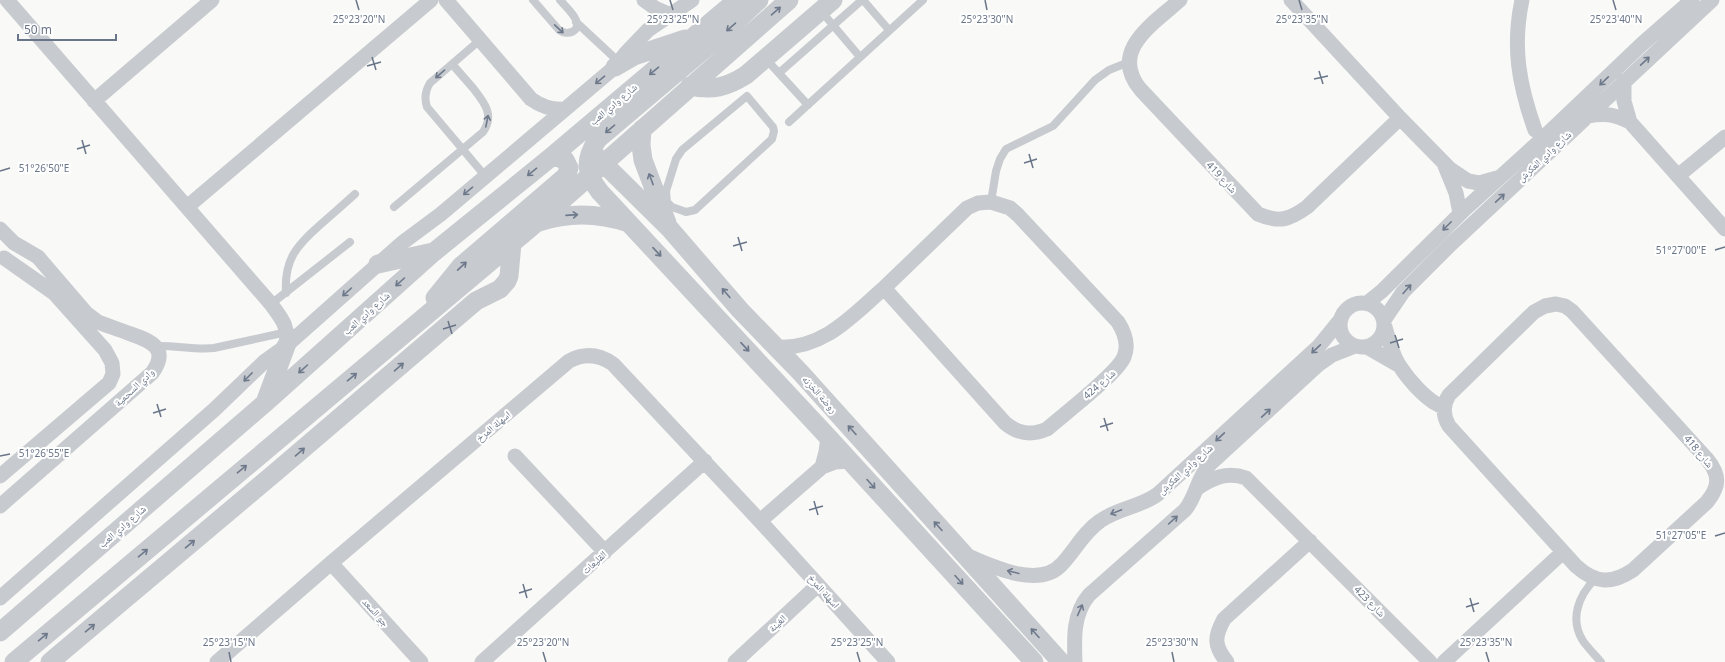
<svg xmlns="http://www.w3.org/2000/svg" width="1725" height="662" font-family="'Noto Sans','Noto Naskh Arabic',sans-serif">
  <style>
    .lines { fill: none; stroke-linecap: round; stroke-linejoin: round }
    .service { stroke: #c7cace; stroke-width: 8 }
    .minor { stroke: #c7cace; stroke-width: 15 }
    .tertiary { stroke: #c7cace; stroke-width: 19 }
    .oneway { stroke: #6e798c }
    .ticks { fill: none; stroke: #697588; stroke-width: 1.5 }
    .labels { text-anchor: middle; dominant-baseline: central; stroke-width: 4; stroke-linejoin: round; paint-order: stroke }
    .street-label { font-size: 10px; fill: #697588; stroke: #fff }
    .ticks-label { font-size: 10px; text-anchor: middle; fill: #697588; stroke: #fff; stroke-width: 4; stroke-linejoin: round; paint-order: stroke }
  </style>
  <rect width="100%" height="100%" fill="#f9f9f7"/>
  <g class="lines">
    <path class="service" d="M533 0 559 30C567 36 581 32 576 20 573 13 565 6 560 0
      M863 0 889 30
      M821 11 860 57
      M576 22 619 62
      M480 40 430 83C425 91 424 98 427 107L486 177
      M765 58 808 105
      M779 73 862 0
      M747 96 773 127 774 131 772 139 695 210 686 212 672 207 667 202 666 191 676 159 682 150Z
      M789 122 923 0
      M991 202 996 171 1000 159 1006 149 1053 126 1095 80 1109 70 1129 62
      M394 207 483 132C495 115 484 102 473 88 466 80 459 72 452 64
      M286 293C284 260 296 246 320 225 331 215 343 205 355 194
      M271 304 350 242
      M155 346C175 345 194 350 214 348L287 332
      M1595 579C1579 595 1569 619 1583 641 1588 648 1595 655 1601 662"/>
    <path class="minor" d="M7 0 271 304C282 319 289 326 286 346
      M446 0 531 99C542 107 552 110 565 109
      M644 0 655 8 671 15
      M1180 0C1153 24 1108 51 1141 90L1258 214C1279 223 1289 220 1307 207L1400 118
      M1291 0 1400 118 1450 169 1468 181 1479 183 1497 178
      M1522 0C1512 47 1519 85 1535 130
      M1624 81V101L1630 122 1725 229
      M94 101 212 0
      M1587 116C1606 113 1613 114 1630 122
      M1445 166 1456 193 1460 213
      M1679 175 1725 137
      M991 202 1010 208 1018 215 1118 322C1125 333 1129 345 1124 357 1117 374 1063 415 1047 429 1031 436 1018 434 1005 423L884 288 967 208 978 203Z
      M187 207 431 0
      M0 229 14 243 38 257 86 313 98 322C108 326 118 329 128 333 148 340 171 347 152 373L0 506
      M1340 325a22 22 0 1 1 44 0a22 22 0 1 1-44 0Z
      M1367 303 1382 291 1465 209 1541 140 1642 44 1692 0
      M1556 304 1565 306 1572 311 1707 459C1720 475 1720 486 1707 502L1633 570C1612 584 1596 584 1576 566L1449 426C1443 416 1442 406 1449 395L1534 312 1545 306Z
      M1384 320 1403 292 1450 245 1712 0
      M1385 327C1389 340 1392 354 1399 365 1408 379 1428 403 1444 407
      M777 347C823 350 853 315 884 288
      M1367 347 1400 366
      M515 456 605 552
      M822 467 826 452 828 437
      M0 476 109 383 113 374 112 363 105 350 54 293 4 258
      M1196 489C1212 478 1227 471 1246 478L1430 662
      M760 521 822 467 835 462 850 461
      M968 556C993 567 1040 589 1062 564 1075 550 1084 532 1100 521 1118 508 1141 507 1158 494L1319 346 1341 319
      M331 563 421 662
      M0 598 215 409 265 361 286 346 402 243 441 214 615 67 625 54 648 30 692 0
      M217 662 331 563 569 361C584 353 599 354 613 364L760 521 888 662
      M482 662 705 461
      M735 662 818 585
      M1075 662C1074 638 1073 614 1089 595L1185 510C1196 497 1197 479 1209 465L1319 364 1332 355 1355 346
      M1227 662C1214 646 1214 637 1224 619L1310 541
      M1444 662 1563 552"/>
    <path class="tertiary" d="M759 0 727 30 598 139C584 159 585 173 600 192L828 437 1034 662
      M615 67 634 56 685 39
      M690 86C712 91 727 87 746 75L833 0
      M642 129 641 145 643 160 667 223
      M594 154 670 229 740 310 800 372 1061 662
      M539 222C569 212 599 213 629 223
      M378 264 433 252
      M435 298 461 266 566 176 569 168 565 160 557 157 550 158
      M266 400 286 346
      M0 632 265 403 434 252 550 158 737 0
      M14 662 535 224 789 0
      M50 662 277 471 476 301 500 289 507 281 509 276 512 243"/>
  </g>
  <defs><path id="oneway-shaft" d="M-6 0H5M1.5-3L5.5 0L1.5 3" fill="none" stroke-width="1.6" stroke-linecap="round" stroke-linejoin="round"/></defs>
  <g class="oneway">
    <use href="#oneway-shaft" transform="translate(776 11) rotate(-41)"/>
    <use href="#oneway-shaft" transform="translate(731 27) rotate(139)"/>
    <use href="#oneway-shaft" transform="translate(559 29) rotate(43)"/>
    <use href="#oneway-shaft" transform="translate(1645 61) rotate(-43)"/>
    <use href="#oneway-shaft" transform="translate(654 71) rotate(140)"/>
    <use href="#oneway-shaft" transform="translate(440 74) rotate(139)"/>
    <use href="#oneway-shaft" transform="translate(600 80) rotate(140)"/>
    <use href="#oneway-shaft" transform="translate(1604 81) rotate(136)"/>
    <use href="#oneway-shaft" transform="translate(487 121) rotate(-79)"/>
    <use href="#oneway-shaft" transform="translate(610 129) rotate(140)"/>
    <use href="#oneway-shaft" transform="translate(532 172) rotate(141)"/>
    <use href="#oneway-shaft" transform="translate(651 179) rotate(-111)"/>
    <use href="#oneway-shaft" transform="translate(468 191) rotate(140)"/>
    <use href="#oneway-shaft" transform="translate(1500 198) rotate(-43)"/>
    <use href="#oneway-shaft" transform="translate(572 215) rotate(-4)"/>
    <use href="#oneway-shaft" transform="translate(1447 226) rotate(135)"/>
    <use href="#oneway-shaft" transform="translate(657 252) rotate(47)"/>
    <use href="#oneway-shaft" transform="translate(462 266) rotate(-43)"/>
    <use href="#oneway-shaft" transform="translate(400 282) rotate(138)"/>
    <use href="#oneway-shaft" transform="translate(1407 289) rotate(-48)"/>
    <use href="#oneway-shaft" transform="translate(347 292) rotate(138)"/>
    <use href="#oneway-shaft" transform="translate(726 293) rotate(-131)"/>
    <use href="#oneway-shaft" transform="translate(745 347) rotate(47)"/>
    <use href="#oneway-shaft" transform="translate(1316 349) rotate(137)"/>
    <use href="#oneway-shaft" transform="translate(399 367) rotate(-41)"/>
    <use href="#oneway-shaft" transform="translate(303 369) rotate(138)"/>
    <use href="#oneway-shaft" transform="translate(248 377) rotate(135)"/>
    <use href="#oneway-shaft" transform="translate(352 377) rotate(-40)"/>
    <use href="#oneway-shaft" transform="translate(1266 413) rotate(-43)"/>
    <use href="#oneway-shaft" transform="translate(852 430) rotate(-132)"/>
    <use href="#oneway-shaft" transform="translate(1220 437) rotate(137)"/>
    <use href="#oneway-shaft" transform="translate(300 452) rotate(-41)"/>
    <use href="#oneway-shaft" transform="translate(242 469) rotate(-40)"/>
    <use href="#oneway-shaft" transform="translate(871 484) rotate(48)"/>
    <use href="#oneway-shaft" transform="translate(1116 512) rotate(158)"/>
    <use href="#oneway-shaft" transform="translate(1173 520) rotate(-42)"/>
    <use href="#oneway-shaft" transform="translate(938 526) rotate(-132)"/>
    <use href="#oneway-shaft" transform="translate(190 544) rotate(-40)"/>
    <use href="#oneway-shaft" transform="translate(143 553) rotate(-40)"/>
    <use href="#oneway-shaft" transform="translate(1013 572) rotate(-166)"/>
    <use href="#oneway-shaft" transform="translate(959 580) rotate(48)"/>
    <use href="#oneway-shaft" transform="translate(1080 610) rotate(-66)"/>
    <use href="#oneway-shaft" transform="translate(90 628) rotate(-40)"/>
    <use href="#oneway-shaft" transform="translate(1035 633) rotate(-132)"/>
    <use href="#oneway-shaft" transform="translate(43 637) rotate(-40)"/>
  </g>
  <path class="ticks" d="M356 0 359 10M670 0 673 10M985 0 987 10M1299 0 1302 10M1613 0 1616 10M372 57 376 70M367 66 381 62M1319 71 1323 84M1314 79 1328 76M82 140 86 154M77 149 90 145M1029 154 1033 168M1024 163 1037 159M0 171 10 168M738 237 742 251M733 246 747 242M1715 250 1725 247M448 321 452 334M443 329 456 325M1395 335 1399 348M1390 343 1403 339M157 404 161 417M153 413 166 409M1104 418 1108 431M1100 427 1113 423M0 456 10 454M814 501 818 515M809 510 823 506M1715 536 1725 533M523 584 527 598M519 593 532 589M1470 598 1474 612M1466 607 1479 603M229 652 231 662M543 652 546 662M857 652 860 662M1172 652 1174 662M1486 652 1489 662"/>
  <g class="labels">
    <g class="street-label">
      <text transform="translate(613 104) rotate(-40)">شارع وادي العب</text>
      <text transform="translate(1544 156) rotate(-43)">شارع وادي العكرش</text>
      <text transform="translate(1222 177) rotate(47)">شارع 419</text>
      <text transform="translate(366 313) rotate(-42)">شارع وادي العب</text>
      <text transform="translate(1099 384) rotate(-41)">شارع 424</text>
      <text transform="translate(134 387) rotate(-43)">وادي السحمية</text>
      <text transform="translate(820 394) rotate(48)">روضة الخزنه</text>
      <text transform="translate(493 426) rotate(-40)">اسهلة المرخ</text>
      <text transform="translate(1699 451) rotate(50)">شارع 418</text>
      <text transform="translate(1185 469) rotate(-42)">شارع وادي العكرش</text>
      <text transform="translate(122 526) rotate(-41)">شارع وادي العب</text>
      <text transform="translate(594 562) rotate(-42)">القليعات</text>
      <text transform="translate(824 591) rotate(48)">اسهلة المرخ</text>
      <text transform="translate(1370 601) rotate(45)">شارع 423</text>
      <text transform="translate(376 612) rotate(48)">جو السعد</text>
      <text transform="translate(777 623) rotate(-43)">الغينة</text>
    </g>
  </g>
  <g class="ticks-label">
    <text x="359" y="23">25°23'20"N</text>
    <text x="673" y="23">25°23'25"N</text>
    <text x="987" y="23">25°23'30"N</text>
    <text x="1302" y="23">25°23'35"N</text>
    <text x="1616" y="23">25°23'40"N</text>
    <text x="44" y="172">51°26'50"E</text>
    <text x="1681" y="254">51°27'00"E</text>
    <text x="44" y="457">51°26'55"E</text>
    <text x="1681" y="539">51°27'05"E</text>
    <text x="229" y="646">25°23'15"N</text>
    <text x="543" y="646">25°23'20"N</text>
    <text x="857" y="646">25°23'25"N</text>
    <text x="1172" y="646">25°23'30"N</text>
    <text x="1486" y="646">25°23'35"N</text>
  </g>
  <path d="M18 34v6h98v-6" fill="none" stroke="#697588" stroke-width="2"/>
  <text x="24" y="34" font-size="12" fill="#697588" stroke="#ffffff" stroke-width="3" paint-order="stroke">50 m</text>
</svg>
